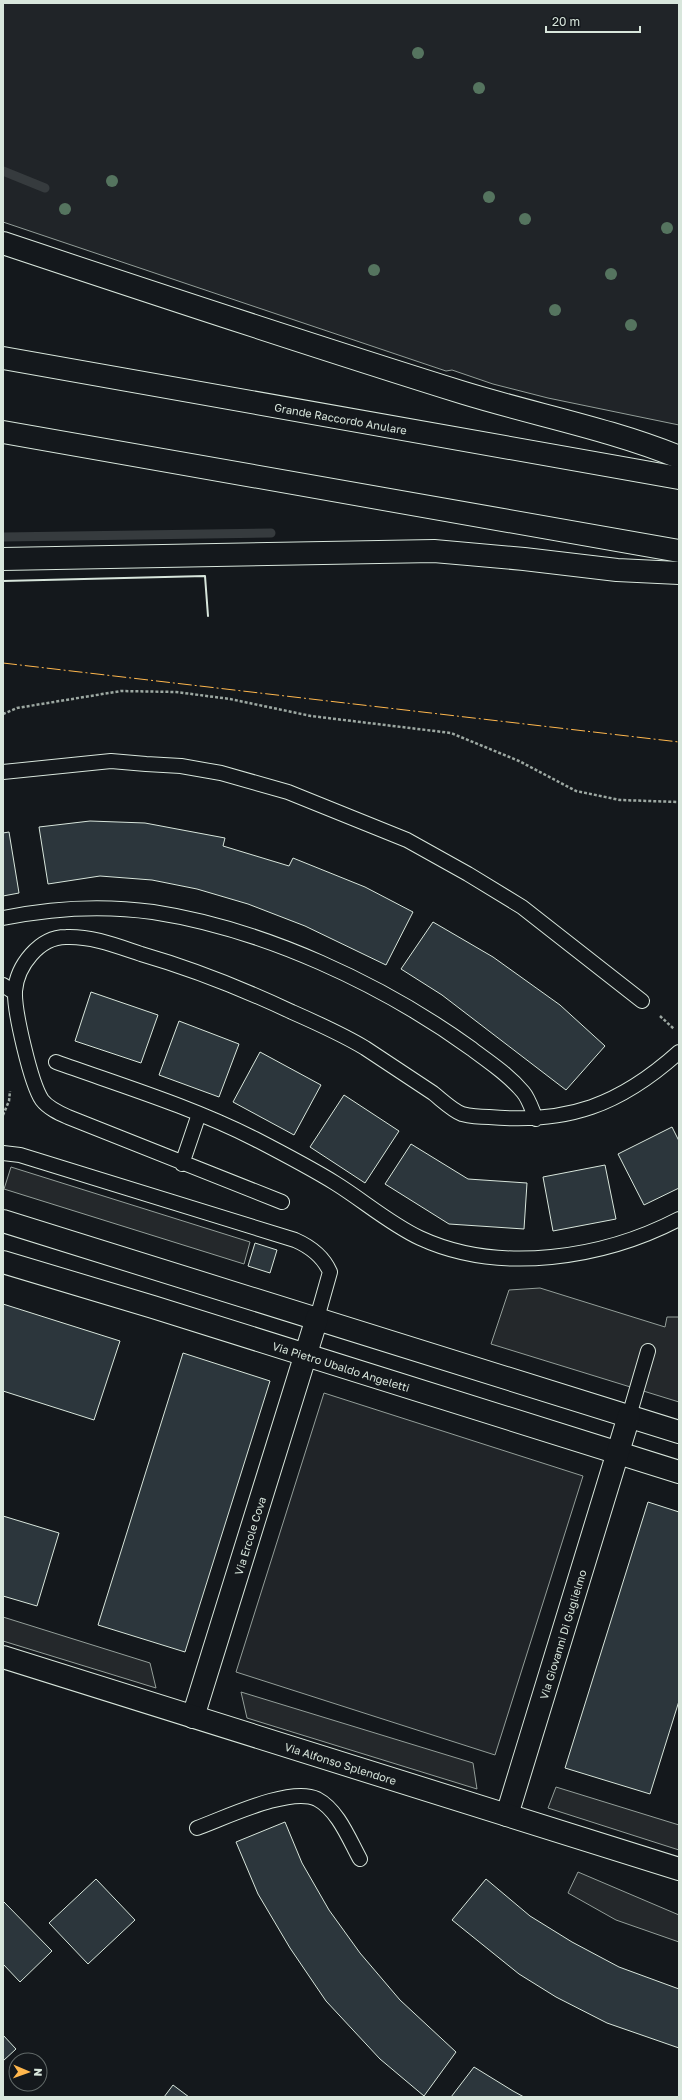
<svg xmlns="http://www.w3.org/2000/svg" width="682" height="2100" font-family="'Golos Text',sans-serif">
  <style>
    .green { fill: #202428; stroke: #939e99 }
    .parking { fill: #24282b; stroke: #939e99 }
    .lines { fill: none; stroke-linecap: round; stroke-linejoin: round }
    .stream { stroke: #363b3e; stroke-width: 9 }
    .building { fill: #2c363c; stroke: #d8e6dc }
    .service-casing { stroke: #d8e6dc; stroke-width: 16 }
    .minor-casing { stroke: #d8e6dc; stroke-width: 24 }
    .tertiary-casing { stroke: #d8e6dc; stroke-width: 24 }
    .motorway-casing { stroke: #d8e6dc; stroke-width: 24 }
    .path { stroke: #9da8a2; stroke-width: 2.5; stroke-dasharray: 3 2; stroke-linecap: butt }
    .service { stroke: #14181c; stroke-width: 14 }
    .minor { stroke: #14181c; stroke-width: 22 }
    .tertiary { stroke: #14181c; stroke-width: 22 }
    .motorway { stroke: #14181c; stroke-width: 22 }
    .wall { stroke: #d8e6dc; stroke-width: 2 }
    .power { stroke: #ffb74d; stroke-width: 1; stroke-dasharray: 14 3 2 3; stroke-linecap: butt }
    .tree { fill: #55745f }
    .labels { text-anchor: middle; dominant-baseline: central; stroke-width: 3; stroke-linejoin: round; paint-order: stroke }
    .street-label { font-size: 11px; fill: #d8e6dc; stroke: #14181c }
  </style>
  <rect width="100%" height="100%" fill="#14181c"/>
  <path class="green" d="M3 3H679V425L548 398 493 384 452 370 446 371 3 222Z
    M324 1393 583 1476 495 1755 236 1672Z"/>
  <path class="parking" d="M11 1167 250 1242 244 1264 4 1189Z
    M540 1288 665 1327 667 1317H679V1402L491 1344 509 1290Z
    M3 1617 150 1663 156 1688 3 1641Z
    M241 1692 473 1763 477 1789 247 1718Z
    M556 1787 679 1825V1850L548 1808Z
    M578 1872 679 1915V1942L616 1920 568 1893Z"/>
  <g class="lines">
    <path class="stream" d="M3 171 45 188
      M3 537 271 533"/>
  </g>
  <path class="building" d="M90 821 145 823 225 838 223 846 289 866 293 858 365 887 413 912 386 965 305 926 248 904 197 889 152 880 100 876 48 884 39 827Z
    M9 832 19 893 3 896V833Z
    M433 922 493 957 560 1005 605 1046 566 1090 442 995 401 969Z
    M91 992 158 1015 141 1063 75 1041Z
    M179 1021 239 1044 219 1097 159 1075Z
    M260 1052 321 1085 294 1135 233 1102Z
    M344 1095 399 1131 365 1183 310 1147Z
    M672 1127 679 1141V1188L644 1205 618 1154Z
    M411 1144 468 1179 527 1183 524 1229 449 1224 385 1184Z
    M605 1165 616 1219 553 1231 543 1177Z
    M255 1243 277 1250 270 1273 248 1266Z
    M3 1304 120 1341 94 1420 3 1391Z
    M183 1353 270 1381 185 1652 98 1625Z
    M648 1502 679 1512V1701L650 1794 565 1768Z
    M3 1516 59 1533 37 1606 3 1596Z
    M285 1822 302 1863 329 1910 360 1953 400 2000 456 2052 424 2096 380 2059 326 2001 290 1948 258 1894 236 1842Z
    M96 1879 135 1920 88 1964 49 1923Z
    M486 1879 530 1916 572 1942 619 1967 679 1989V2048L607 2023 556 1997 519 1974 452 1920Z
    M3 1901 52 1951 20 1982 3 1964Z
    M3 2035 16 2049 3 2061Z
    M474 2067 513 2091 524 2097H451Z
    M173 2085 189 2097H164Z"/>
  <g class="lines">
    <g class="service-casing">
      <path id="service" d="M3 772 111 761 146 764 181 766 221 773 288 792 407 840 468 874 522 907 642 1001
        M3 918C52 908 103 905 153 912 264 929 382 984 472 1049 490 1063 508 1074 523 1092 529 1099 532 1110 536 1119
        M3 985 15 993
        M56 1062C123 1086 192 1107 255 1139 282 1153 309 1167 335 1183 364 1201 390 1224 420 1238 500 1275 604 1258 679 1219
        M3 1153 20 1155 295 1240C311 1247 323 1256 330 1272L317 1318
        M182 1164 199 1114
        M282 1202 68 1117C59 1113 48 1108 42 1100 31 1084 14 1011 15 991 17 966 39 937 66 937 92 936 117 946 141 954 193 969 243 989 292 1012 317 1023 342 1034 365 1048 388 1063 410 1078 433 1093 442 1100 452 1110 462 1114 470 1116 481 1117 489 1117 568 1124 620 1105 679 1052
        M629 1416 648 1351
        M197 1828C225 1818 290 1786 317 1799 338 1810 349 1839 360 1859"/>
    </g>
    <g class="minor-casing">
      <g id="minor">
        <path d="M3 1221 679 1432"/>
        <path id="s1" d="M3 1262 153 1307 679 1472"/>
        <path id="s2" d="M193 1717 317 1318"/>
        <path id="s3" d="M507 1815 629 1416"/>
      </g>
    </g>
    <g class="tertiary-casing">
      <g id="tertiary">
        <path id="s4" d="M3 1657 679 1869"/>
      </g>
    </g>
    <g class="motorway-casing">
      <g id="motorway">
        <path d="M3 243C156 294 310 345 464 393 536 415 610 429 679 457"/>
        <path id="s5" d="M3 358 679 478"/>
        <path d="M3 432 679 551"/>
        <path d="M3 559 434 551 524 559 617 570 679 573"/>
      </g>
    </g>
    <path class="path" d="M3 714 17 708 121 691 176 692 230 699 311 716 451 733 519 761 576 791 620 800 679 802
      M660 1016 674 1029
      M3 1115 9 1101 10 1091"/>
    <use href="#service" class="service"/>
    <use href="#minor" class="minor"/>
    <use href="#tertiary" class="tertiary"/>
    <use href="#motorway" class="motorway"/>
    <path class="wall" d="M3 581 205 576 208 616"/>
    <path class="power" d="M3 663 679 742"/>
  </g>
  <g class="tree">
    <circle cx="418" cy="53" r="6"/>
    <circle cx="479" cy="88" r="6"/>
    <circle cx="112" cy="181" r="6"/>
    <circle cx="489" cy="197" r="6"/>
    <circle cx="65" cy="209" r="6"/>
    <circle cx="525" cy="219" r="6"/>
    <circle cx="667" cy="228" r="6"/>
    <circle cx="374" cy="270" r="6"/>
    <circle cx="611" cy="274" r="6"/>
    <circle cx="555" cy="310" r="6"/>
    <circle cx="631" cy="325" r="6"/>
  </g>
  <g class="labels">
    <g class="street-label">
      <text stroke="none"><textPath href="#s5" startOffset="343">Grande Raccordo Anulare</textPath></text>
      <text stroke="none"><textPath href="#s1" startOffset="354">Via Pietro Ubaldo Angeletti</textPath></text>
      <text stroke="none"><textPath href="#s2" startOffset="190">Via Ercole Cova</textPath></text>
      <text stroke="none"><textPath href="#s3" startOffset="189">Via Giovanni Di Guglielmo</textPath></text>
      <text stroke="none"><textPath href="#s4" startOffset="354">Via Alfonso Splendore</textPath></text>
    </g>
  </g>
  <rect width="682" height="2100" fill="none" stroke="#d8e6dc" stroke-width="8"/>
  <g transform="translate(28 2072) rotate(92)"><circle r="19" fill="#14181c" stroke="#626a69"/>
  <path d="M0-3L7 15L0 10L-7 15Z" fill="#ffb74d"/>
  <text y="-6" font-size="11" font-weight="bold" text-anchor="middle" fill="#d8e6dc">N</text>
  </g>
  <path d="M546 26v6h94v-6" fill="none" stroke="#d8e6dc" stroke-width="2"/>
  <text x="552" y="26" font-size="12" fill="#d8e6dc" stroke="#14181c" stroke-width="3" paint-order="stroke">20 m</text>
</svg>
